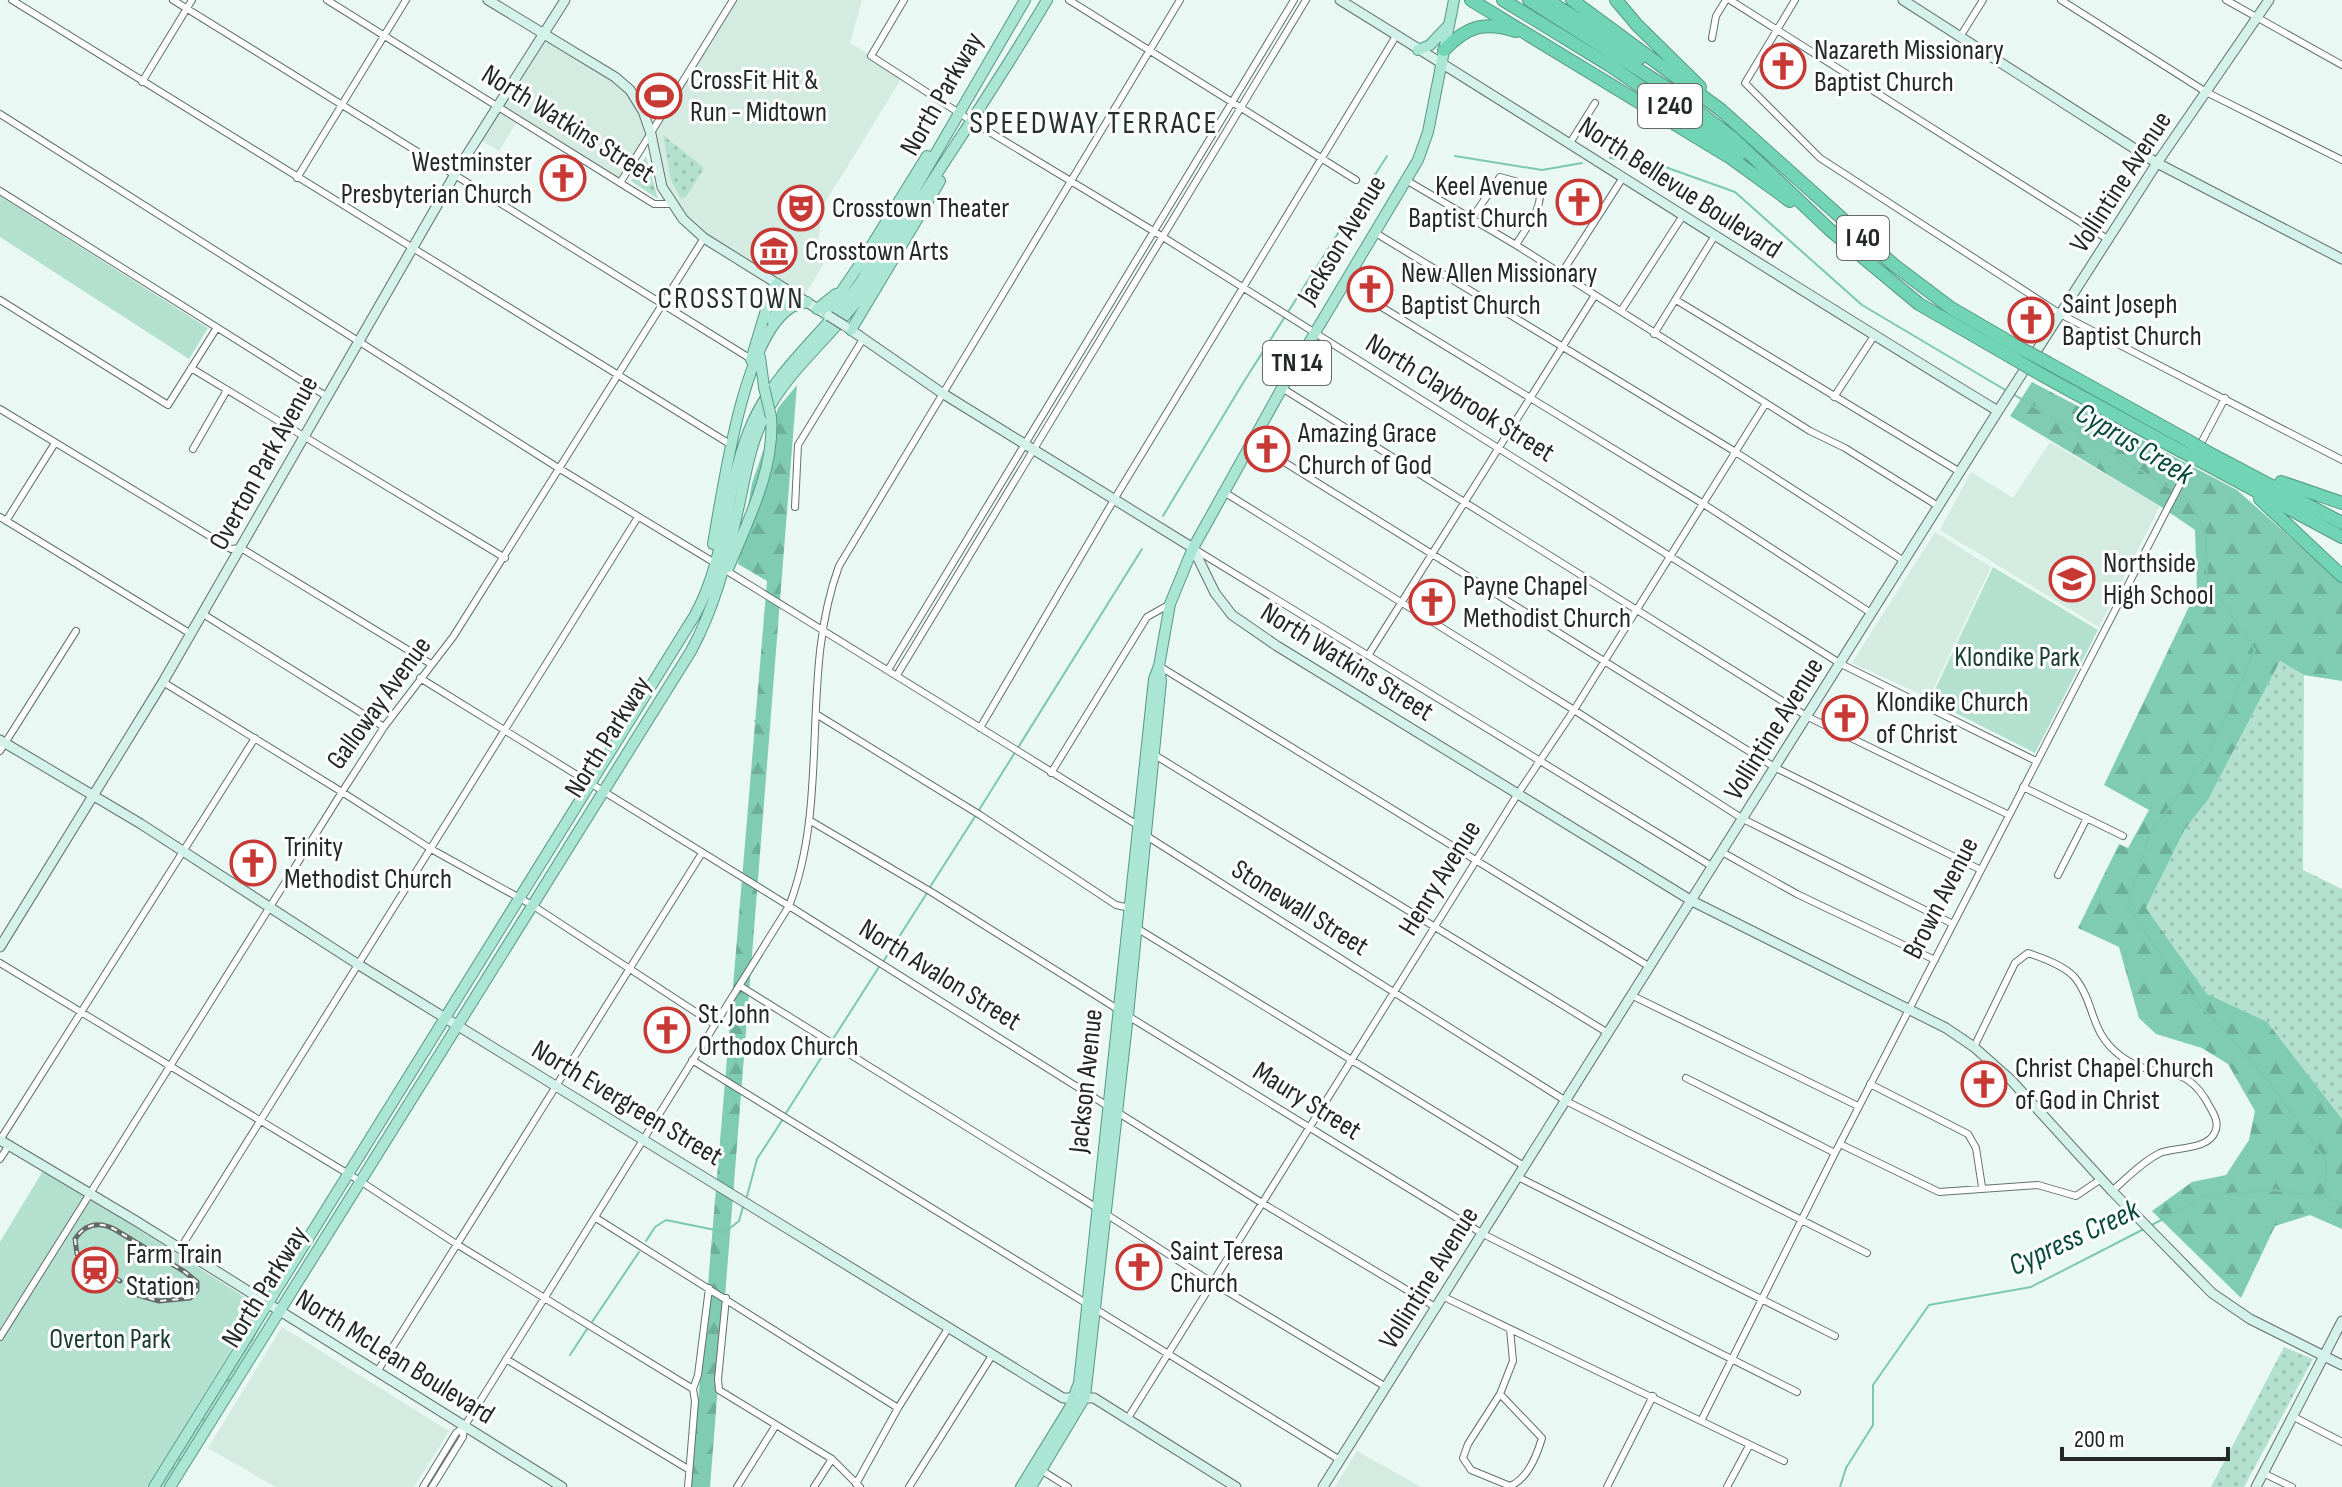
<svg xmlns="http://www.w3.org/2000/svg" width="2342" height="1487" font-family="'Sofia Sans Condensed',sans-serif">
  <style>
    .built { fill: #d4ebe2 }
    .grass { fill: url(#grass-dots) }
    .forest { fill: url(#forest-firs) }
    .park { fill: #b3e0cf }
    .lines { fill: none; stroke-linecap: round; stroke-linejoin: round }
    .stream { stroke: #7cc8af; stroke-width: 2 }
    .street-casing { stroke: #63706b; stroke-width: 8 }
    .secondary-casing { stroke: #63706b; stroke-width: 11 }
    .primary-casing { stroke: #569983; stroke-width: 12 }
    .highway-casing { stroke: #569983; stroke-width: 14 }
    .street { stroke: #fff; stroke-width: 6 }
    .secondary { stroke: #d4f2e9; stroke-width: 9 }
    .primary { stroke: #aae6d3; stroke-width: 10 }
    .highway { stroke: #71d5b5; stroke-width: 12 }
    .rail-casing { stroke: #636b68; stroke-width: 5 }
    .rail { stroke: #fff; stroke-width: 2; stroke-dasharray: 6; stroke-linecap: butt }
    .secondary-bridge-casing { stroke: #63706b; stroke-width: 11; stroke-linecap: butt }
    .primary-bridge-casing { stroke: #569983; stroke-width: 12; stroke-linecap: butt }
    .highway-bridge-casing { stroke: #569983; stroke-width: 14; stroke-linecap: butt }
    .secondary-bridge { stroke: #d4f2e9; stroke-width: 9 }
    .primary-bridge { stroke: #aae6d3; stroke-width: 10 }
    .highway-bridge { stroke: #71d5b5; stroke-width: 12 }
    .labels { text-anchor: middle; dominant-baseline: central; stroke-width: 6; stroke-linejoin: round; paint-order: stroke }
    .shield { fill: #fff; stroke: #666968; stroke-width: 2 }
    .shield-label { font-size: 26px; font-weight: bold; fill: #242927 }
    .poi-label { font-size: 28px; fill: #242927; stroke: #fff; text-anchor: start }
    .street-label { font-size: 28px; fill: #242927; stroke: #fff }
    .park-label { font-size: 28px; fill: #193c31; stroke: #fff }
    .neighbourhood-label { font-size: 30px; letter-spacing: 2px; fill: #26322d; stroke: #fff }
    .water-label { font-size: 30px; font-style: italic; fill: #064a39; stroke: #fff }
    .quarter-label { font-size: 32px; letter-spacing: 2px; fill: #26322d; stroke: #fff }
  </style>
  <defs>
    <pattern id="grass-dots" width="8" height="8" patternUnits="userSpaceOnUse" patternTransform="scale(2)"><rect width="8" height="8" fill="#b3e0cf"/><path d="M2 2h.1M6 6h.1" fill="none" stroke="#9ac0b2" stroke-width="1.8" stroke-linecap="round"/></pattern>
    <pattern id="forest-firs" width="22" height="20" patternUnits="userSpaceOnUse" patternTransform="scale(2)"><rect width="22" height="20" fill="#80ccb3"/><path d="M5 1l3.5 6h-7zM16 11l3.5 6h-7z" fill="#6eaf9a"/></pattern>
  </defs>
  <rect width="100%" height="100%" fill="#e9f8f2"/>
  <path class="built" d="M733 0H862L850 43 903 76 823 206 818 244 831 251 802 300 704 238 671 204 651 135 620 183 519 119 499 151 477 138 543 33 630 90 651 133Z
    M2050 442 2160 506 2099 627 1940 530 1971 472 2013 498Z
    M1935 532 1991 567 1929 698 1852 663Z
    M282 1327 449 1431 414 1487H276L208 1448Z
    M1357 1451 1421 1487H1335Z"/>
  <path class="grass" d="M663 135 704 168 686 197 681 199 671 180Z
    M646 156 658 199 631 181Z
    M2280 661 2304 675 2303 870 2342 889V1119L2267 1023 2207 994 2146 908 2185 829 2208 800Z
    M267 1313 248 1352 165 1487H157Z
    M2284 1347 2313 1359 2244 1487H2211Z"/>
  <path class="forest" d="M2032 382 2237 490 2342 583V681L2304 675 2280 661 2208 800 2185 829 2146 908 2207 994 2267 1022 2342 1119V1229L2310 1215 2275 1226 2241 1298 2152 1211 2192 1182 2226 1175 2249 1140 2255 1111 2228 1064 2202 1048 2156 1034 2139 1018 2119 947 2078 928 2119 844 2128 848 2149 810 2104 785 2197 590 2195 530 2160 506 2010 416Z
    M797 385 710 1487H691L767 581 738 564 752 483 778 408Z"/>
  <path class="park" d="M0 196 208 328 189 359 0 237Z
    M1993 567 2098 630 2035 753 1930 700Z
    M44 1169 257 1305 256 1310 147 1487H0V1242Z"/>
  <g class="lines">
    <path class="stream" d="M1455 156 1542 170 1582 163
      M1610 158 1654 163 1735 192 1862 305 2007 391
      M2013 394 2190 500 2206 535 2207 580 2255 650 2211 749 2149 836 2127 906 2186 989 2269 1081 2326 1161 2325 1197
      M1163 516 1243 383 1387 156
      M755 721 769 730
      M979 810 1142 549
      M930 887 976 815
      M883 962 927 893
      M833 1039 879 967
      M786 1113 828 1047
      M747 1196 757 1159 783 1119
      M2150 1226 2205 1196 2273 1190 2325 1197 2342 1205
      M646 1241 655 1227 666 1220 725 1232 739 1221 743 1207
      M592 1322 639 1252
      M570 1355 587 1329
      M1840 1487 1846 1468 1873 1425V1385L1929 1305 2031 1287 2144 1229"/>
    <g class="street-casing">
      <path id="street" d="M12 0 733 446
        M173 0 751 359
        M327 0 654 204H671
        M904 0 871 56 973 122 1155 232 1841 664 2036 761
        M1069 0 1356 180
        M1730 0 2109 240
        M1795 0 1745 83 1820 158 2062 315 2342 460
        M2061 0 2206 92 2342 160
        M2226 0 2342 65
        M1960 37 1983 0
        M1712 38 1716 16 1726 0
        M142 82 192 0
        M0 114 560 469 710 560
        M1570 143 1595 103
        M297 178 406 0
        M1406 180 1516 245 1810 431 1845 448 1938 506
        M620 183 733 0
        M0 191 326 396
        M1472 218 1500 177 1537 187C1548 203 1524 230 1516 245
        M1374 232 1734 451 1904 561
        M1561 274 1622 179
        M1344 284 1702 503 1871 613
        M0 300 168 405 216 329
        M1676 300 1960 472
        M1621 311 1682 217
        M1654 334 1714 237
        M191 368 505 558
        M1282 388 1808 717 2009 815
        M1834 397 1874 336
        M0 409 231 549 241 548 431 664
        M1252 442 1776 768 1981 870
        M193 449 227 390
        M2198 449 2225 398
        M1224 492 1574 710 1743 819 1953 924
        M795 507 798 445 863 339
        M0 517 191 634
        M6 521 55 443
        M1196 550 1713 867
        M727 571 1139 826
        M203 614 384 727
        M1369 654 1595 295
        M1159 666 1650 967
        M888 670 1294 0
        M897 675 1306 0
        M420 678 789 906 1262 1203 1437 1308
        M163 682 342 792 431 849 532 905 714 1024
        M816 714 980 815 1116 905 1130 908
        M980 728 1115 498 1396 36
        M0 751 76 631
        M1153 754 1608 1033
        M1051 773 1147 617 1170 604
        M2023 787 2123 836
        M809 820 933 893 1119 1010
        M1145 835 1566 1101 1867 1253
        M1722 852 1797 894 1935 960
        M2058 875 2087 818
        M1135 927 1524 1166
        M0 963 360 1181 458 1245 693 1389
        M740 986 1097 1208
        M1633 996 1858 1106
        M1128 1016 1483 1234 1797 1392
        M1974 1047 2015 963 2028 953C2043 958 2066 966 2076 979 2096 1005 2089 1033 2122 1057 2160 1084 2184 1056 2211 1109 2215 1116 2219 1124 2215 1132 2208 1150 2176 1147 2160 1153 2142 1162 2127 1178 2112 1191
        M692 1060 1340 1460
        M1686 1078 1835 1153
        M1870 1084 1968 1134 1976 1148 1982 1187
        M0 1140 255 738
        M1840 1144 1939 1192 2038 1185 2076 1196 2101 1179
        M0 1159 9 1145
        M1518 1177 1835 1336
        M1106 1214 1213 1283 1386 1387
        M596 1218 898 1408
        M180 1249 638 517
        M1444 1297 1784 1461
        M726 1298 718 1379 719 1390 832 1459 860 1487
        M0 1337 342 792 384 727 453 637 704 238
        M506 1359 688 1469
        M377 1372 702 853
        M1500 1394 1542 1438C1537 1455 1528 1479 1510 1486L1471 1470 1463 1458 1468 1444Z
        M1500 1394 1513 1361 1510 1329
        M2292 1416 2342 1442
        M1128 1418 1517 795 1574 710 1766 403
        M1701 1421 1835 1153 2193 459
        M1041 1470 1068 1487
        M2263 1473 2292 1487
        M856 1484 898 1408 949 1327
        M423 1487 456 1433 464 1427 789 906C831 798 799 674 839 566L1180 0
        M432 1487 463 1437 464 1427
        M688 1487 695 1401 693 1389 698 1375 709 1288
        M737 1487 776 1425
        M814 1487 832 1459
        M909 1487 993 1354
        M1607 1487 1653 1396
        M1727 1487 1749 1446"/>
    </g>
    <g class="secondary-casing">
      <path id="secondary" d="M488 0 615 77 630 90 643 111 651 134 662 187 683 219 704 238 829 316
        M1340 0C1560 136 1777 277 1998 411
        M1903 0 2157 163 2342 259
        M848 328 942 393 1193 548 1215 593 1232 615 1277 646 1692 901 1946 1028 1974 1047 2011 1080 2112 1191 2212 1293 2250 1319 2342 1365
        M0 740 141 824 359 965 1063 1398H1094L1236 1487
        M0 947 163 682 458 169 565 0
        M0 1140 136 1221 562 1487
        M1323 1487 1998 411 2157 163 2269 0
        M2256 1487 2342 1321"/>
    </g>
    <g class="primary-casing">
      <path id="primary" d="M1418 50 1430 45 1448 26
        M817 309 836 294
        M826 314 862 261 927 156
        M772 320 790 293
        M851 330 940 181
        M760 357 764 387
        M751 360 772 290 777 284
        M713 544C723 488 743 341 789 309 794 305 801 304 807 302
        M729 567C748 520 775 469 771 417
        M154 1487 695 615C728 555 725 483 753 421 778 367 829 329 862 280L1025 0
        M170 1487 691 651C714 609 727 560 737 514 745 480 749 446 765 415 788 370 831 337 860 297 882 266 900 232 920 200 963 133 1007 68 1047 0
        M1021 1487 1069 1409 1079 1383 1154 679 1159 666 1170 604 1193 548 1282 388 1418 160 1428 132 1454 0
        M1031 1487 1085 1397 1128 1015 1161 681 1159 668"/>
    </g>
    <g class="highway-casing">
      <path id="highway" d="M1471 0 1731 158 1790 201
        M1503 0 1609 65 1740 154
        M1529 0 1672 91 1734 139 1830 230 1919 304 2011 357
        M1547 0 1640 58
        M1572 0 1721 110 1894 265 1951 308 2018 347
        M1616 0 1637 25 1700 87
        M1444 50C1467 26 1484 21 1516 31
        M2048 363 2187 440
        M2042 375 2181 451
        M2209 453 2342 523
        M2206 464 2342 537
        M2281 482 2342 503
        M2260 499 2342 576"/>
    </g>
    <use href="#street" class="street"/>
    <use href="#secondary" class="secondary"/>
    <use href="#primary" class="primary"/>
    <use href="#highway" class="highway"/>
    <g class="rail-casing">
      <path id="rail" d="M120 1281 77 1254 75 1239C85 1224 98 1221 114 1229L185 1272 197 1282V1290L190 1298 159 1301 138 1295"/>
    </g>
    <use href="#rail" class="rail"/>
    <g class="secondary-bridge-casing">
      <path id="secondary-bridge" d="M829 316 845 326"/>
    </g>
    <g class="primary-bridge-casing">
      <path id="primary-bridge" d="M764 387 771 417"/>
    </g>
    <g class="highway-bridge-casing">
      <path id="highway-bridge" d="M2018 347 2048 363
        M2011 357 2042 375
        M2187 440 2209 453
        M2181 451 2206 464"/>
    </g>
    <use href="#secondary-bridge" class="secondary-bridge"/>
    <use href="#primary-bridge" class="primary-bridge"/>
    <use href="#highway-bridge" class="highway-bridge"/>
  </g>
  <defs>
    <g id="church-ring" transform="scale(2.3)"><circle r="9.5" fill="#fff" stroke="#c73934" stroke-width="1.5"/><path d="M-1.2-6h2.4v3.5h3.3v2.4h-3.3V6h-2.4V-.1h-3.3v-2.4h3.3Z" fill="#c73934"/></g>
    <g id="stadium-ring" transform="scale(2.3)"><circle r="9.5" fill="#fff" stroke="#c73934" stroke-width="1.5"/><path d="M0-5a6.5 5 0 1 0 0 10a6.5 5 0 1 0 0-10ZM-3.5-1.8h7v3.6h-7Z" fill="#c73934"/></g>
    <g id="theatre-ring" transform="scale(2.3)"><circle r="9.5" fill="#fff" stroke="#c73934" stroke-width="1.5"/><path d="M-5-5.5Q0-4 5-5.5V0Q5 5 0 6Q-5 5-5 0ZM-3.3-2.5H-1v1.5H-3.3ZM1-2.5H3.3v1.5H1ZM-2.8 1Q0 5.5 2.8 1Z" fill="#c73934"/></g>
    <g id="museum-ring" transform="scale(2.3)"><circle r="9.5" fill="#fff" stroke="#c73934" stroke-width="1.5"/><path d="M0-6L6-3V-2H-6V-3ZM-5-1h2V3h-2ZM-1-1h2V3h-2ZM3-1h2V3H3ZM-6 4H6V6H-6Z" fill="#c73934"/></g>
    <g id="school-ring" transform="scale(2.3)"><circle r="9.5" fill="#fff" stroke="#c73934" stroke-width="1.5"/><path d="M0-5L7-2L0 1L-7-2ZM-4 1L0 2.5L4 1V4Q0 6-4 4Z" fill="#c73934"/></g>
    <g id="station-ring" transform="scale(2.3)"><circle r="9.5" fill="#fff" stroke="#c73934" stroke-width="1.5"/><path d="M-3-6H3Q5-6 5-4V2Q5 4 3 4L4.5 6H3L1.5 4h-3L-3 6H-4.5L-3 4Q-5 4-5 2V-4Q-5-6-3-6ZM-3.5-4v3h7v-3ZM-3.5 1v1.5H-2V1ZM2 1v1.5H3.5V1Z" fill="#c73934"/></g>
  </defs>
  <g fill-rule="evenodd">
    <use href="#church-ring" x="1783" y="66"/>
    <use href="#stadium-ring" x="659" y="96"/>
    <use href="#church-ring" x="563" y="178"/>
    <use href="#church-ring" x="1579" y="202"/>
    <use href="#theatre-ring" x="801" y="208"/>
    <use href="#museum-ring" x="774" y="251"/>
    <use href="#church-ring" x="1370" y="289"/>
    <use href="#church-ring" x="2031" y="320"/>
    <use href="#church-ring" x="1267" y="449"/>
    <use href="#school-ring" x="2072" y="579"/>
    <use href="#church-ring" x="1432" y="602"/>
    <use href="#church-ring" x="1845" y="718"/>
    <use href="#church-ring" x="253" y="863"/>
    <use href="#church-ring" x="667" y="1030"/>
    <use href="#church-ring" x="1984" y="1084"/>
    <use href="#church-ring" x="1139" y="1267"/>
    <use href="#station-ring" x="95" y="1270"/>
  </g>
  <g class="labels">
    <g class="shield">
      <rect x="1638" y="84" width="64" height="44" rx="6"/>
      <rect x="1837" y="216" width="52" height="44" rx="6"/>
      <rect x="1263" y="341" width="68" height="44" rx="6"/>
    </g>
    <g class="shield-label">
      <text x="1670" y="106">I 240</text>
      <text x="1863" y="238">I 40</text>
      <text x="1297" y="363">TN 14</text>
    </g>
    <g class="poi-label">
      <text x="1814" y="50">Nazareth Missionary<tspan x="1814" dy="32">Baptist Church</tspan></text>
      <text x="690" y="80">CrossFit Hit &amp;<tspan x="690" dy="32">Run - Midtown</tspan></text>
      <text x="532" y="162" text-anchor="end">Westminster<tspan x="532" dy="32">Presbyterian Church</tspan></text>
      <text x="1548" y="186" text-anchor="end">Keel Avenue<tspan x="1548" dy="32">Baptist Church</tspan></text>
      <text x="832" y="208">Crosstown Theater</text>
      <text x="805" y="251">Crosstown Arts</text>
      <text x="1401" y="273">New Allen Missionary<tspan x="1401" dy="32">Baptist Church</tspan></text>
      <text x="2062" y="304">Saint Joseph<tspan x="2062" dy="32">Baptist Church</tspan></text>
      <text x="1298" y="433">Amazing Grace<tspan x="1298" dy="32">Church of God</tspan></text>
      <text x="2103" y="563">Northside<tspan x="2103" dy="32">High School</tspan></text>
      <text x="1463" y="586">Payne Chapel<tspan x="1463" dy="32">Methodist Church</tspan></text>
      <text x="1876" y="702">Klondike Church<tspan x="1876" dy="32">of Christ</tspan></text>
      <text x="284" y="847">Trinity<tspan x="284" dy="32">Methodist Church</tspan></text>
      <text x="698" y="1014">St. John<tspan x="698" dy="32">Orthodox Church</tspan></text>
      <text x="2015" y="1068">Christ Chapel Church<tspan x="2015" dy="32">of God in Christ</tspan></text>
      <text x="1170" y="1251">Saint Teresa<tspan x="1170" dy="32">Church</tspan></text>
      <text x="126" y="1254">Farm Train<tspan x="126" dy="32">Station</tspan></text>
    </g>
    <g class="street-label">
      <text transform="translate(942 94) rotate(-60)">North Parkway</text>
      <text transform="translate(568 124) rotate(32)">North Watkins Street</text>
      <text transform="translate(2121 182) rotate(-57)">Vollintine Avenue</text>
      <text transform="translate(1680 188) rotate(33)">North Bellevue Boulevard</text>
      <text transform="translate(1342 240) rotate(-59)">Jackson Avenue</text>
      <text transform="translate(1460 398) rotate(32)">North Claybrook Street</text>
      <text transform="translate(264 463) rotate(-61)">Overton Park Avenue</text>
      <text transform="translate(1347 662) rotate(32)">North Watkins Street</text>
      <text transform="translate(379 703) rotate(-54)">Galloway Avenue</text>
      <text transform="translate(1774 729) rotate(-58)">Vollintine Avenue</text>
      <text transform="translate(608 737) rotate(-58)">North Parkway</text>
      <text transform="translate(1440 878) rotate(-58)">Henry Avenue</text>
      <text transform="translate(1941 898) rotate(-63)">Brown Avenue</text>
      <text transform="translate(1300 908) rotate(32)">Stonewall Street</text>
      <text transform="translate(940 975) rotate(32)">North Avalon Street</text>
      <text transform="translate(1086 1081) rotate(-84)">Jackson Avenue</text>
      <text transform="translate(1307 1101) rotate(32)">Maury Street</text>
      <text transform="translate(627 1103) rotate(31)">North Evergreen Street</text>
      <text transform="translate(1429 1278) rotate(-58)">Vollintine Avenue</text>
      <text transform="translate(265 1287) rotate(-58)">North Parkway</text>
      <text transform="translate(395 1357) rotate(32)">North McLean Boulevard</text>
    </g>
    <g class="park-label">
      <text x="2017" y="657">Klondike Park</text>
      <text x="110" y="1339">Overton Park</text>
    </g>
    <g class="neighbourhood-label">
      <text x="731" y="299">CROSSTOWN</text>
    </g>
    <g class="water-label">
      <text transform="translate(2134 444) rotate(31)">Cyprus Creek</text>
      <text transform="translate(2074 1238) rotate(-25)">Cypress Creek</text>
    </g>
    <g class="quarter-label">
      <text x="1094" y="123">SPEEDWAY TERRACE</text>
    </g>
  </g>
  <path d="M2062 1447v12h166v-12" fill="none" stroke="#242927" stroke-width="4"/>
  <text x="2074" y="1447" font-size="24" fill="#242927" stroke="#ffffff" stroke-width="6" paint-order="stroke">200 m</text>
</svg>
